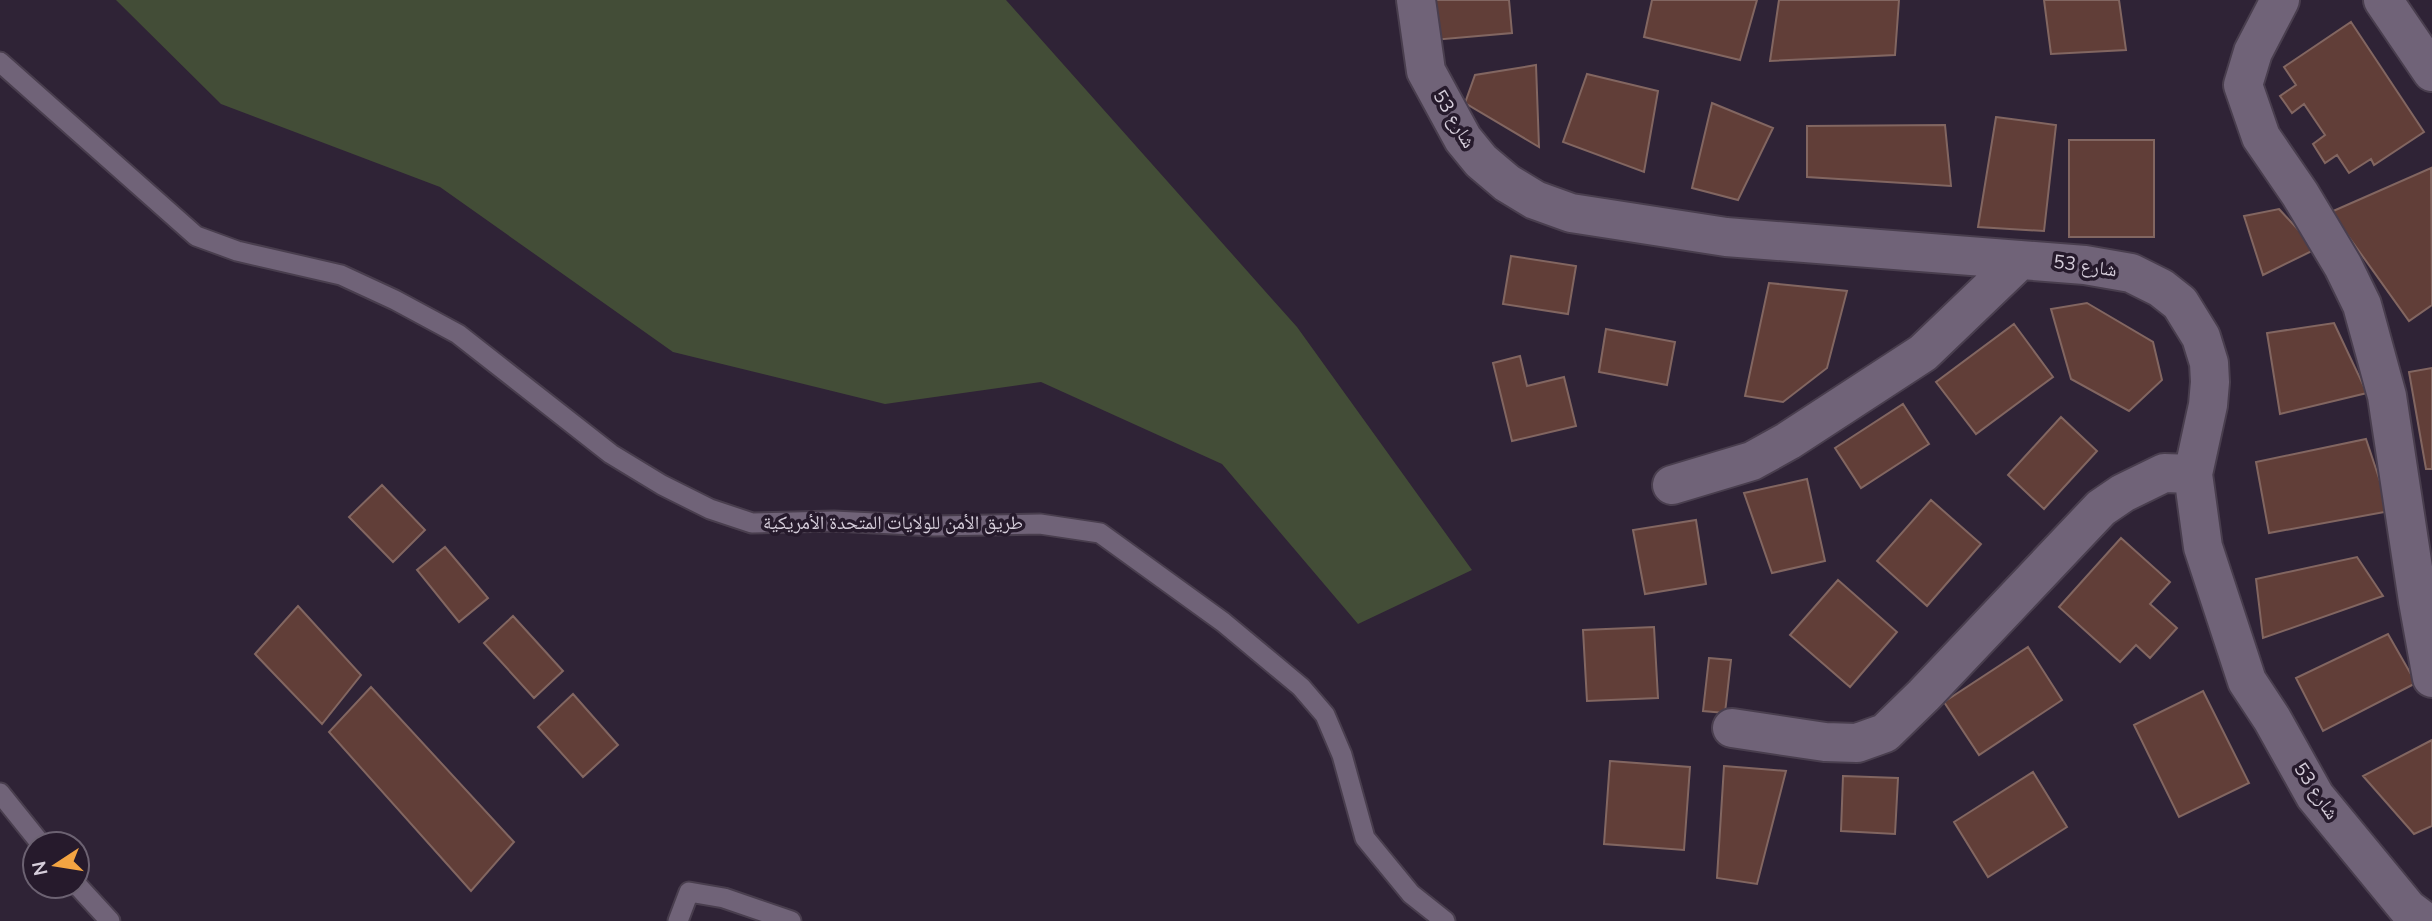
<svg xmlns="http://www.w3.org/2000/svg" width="2432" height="921" font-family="'Nunito Sans','Noto Naskh Arabic',sans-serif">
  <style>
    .green { fill: #434d37 }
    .building { fill: #613e38; stroke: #826661; stroke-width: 2 }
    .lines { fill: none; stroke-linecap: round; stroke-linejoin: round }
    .lane-casing { stroke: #493e4e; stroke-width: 23 }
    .street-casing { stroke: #493e4e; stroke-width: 42 }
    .lane { stroke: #706378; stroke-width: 19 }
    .street { stroke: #706378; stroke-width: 38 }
    .labels { text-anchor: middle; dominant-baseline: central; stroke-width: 7; stroke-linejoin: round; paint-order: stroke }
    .street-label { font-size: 19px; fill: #d6cedb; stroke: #261a2c }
  </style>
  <rect width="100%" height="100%" fill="#2f2336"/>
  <path class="green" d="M116 0H1006L1297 327 1472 570 1358 624 1222 464 1041 382 885 404 673 352 440 187 221 104Z"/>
  <path class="building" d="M1429 0H1509L1512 33 1433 40Z
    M1652 0H1757L1740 60 1644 37Z
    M1779 0H1899L1895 55 1770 61Z
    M2044 0H2119L2126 50 2051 54Z
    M2351 22 2424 132 2374 165 2371 159 2349 173 2337 155 2325 163 2313 144 2325 135 2304 104 2292 113 2280 96 2296 85 2284 67Z
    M1536 65 1539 147 1465 103 1475 75Z
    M1587 74 1658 91 1644 172 1563 142Z
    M1712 103 1773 128 1738 200 1692 188Z
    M1996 117 2056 125 2044 231 1978 227Z
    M1945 125 1951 186 1807 177V126Z
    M2069 140H2154V237H2069Z
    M2431 168 2432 305 2409 321 2331 212Z
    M2279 209 2316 249 2263 275 2244 216Z
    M1511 256 1576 266 1568 314 1503 304Z
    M1769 283 1847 291 1827 368 1783 402 1745 396Z
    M2087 303 2153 342 2162 380 2129 411 2071 379 2051 309Z
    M2334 323 2367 393 2280 414 2267 333Z
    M2014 324 2053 377 1976 434 1936 382Z
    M1606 329 1675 342 1667 385 1599 372Z
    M1520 356 1527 386 1564 377 1576 426 1512 441 1493 363Z
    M2432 368V469H2426L2409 372Z
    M1903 404 1929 444 1861 488 1835 448Z
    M2061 417 2097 451 2044 509 2008 475Z
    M2366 439 2390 511 2269 533 2256 462Z
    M1807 479 1825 561 1772 573 1744 493Z
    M382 485 425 530 393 562 349 517Z
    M1931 500 1981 544 1927 606 1877 561Z
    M1696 520 1706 584 1645 594 1633 530Z
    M2121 538 2170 582 2150 604 2177 628 2150 658 2136 645 2120 662 2059 607Z
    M445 547 488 598 459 622 417 570Z
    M2357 557 2383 596 2263 638 2256 579Z
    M1838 580 1897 632 1850 687 1790 635Z
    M298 606 361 675 322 724 255 654Z
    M513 616 563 671 534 698 484 643Z
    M1654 627 1658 698 1587 701 1583 630Z
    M2388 634 2416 683 2323 731 2296 678Z
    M2028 647 2062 700 1979 755 1944 702Z
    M1709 658 1731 660 1725 713 1703 711Z
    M371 687 514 842 471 891 329 732Z
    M2203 691 2249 783 2179 817 2134 725Z
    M573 694 618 745 583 777 538 727Z
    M2432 740V826L2414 834 2363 776Z
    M1610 761 1690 767 1684 850 1604 844Z
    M1724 766 1786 771 1757 884 1717 878Z
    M2033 772 2067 827 1988 877 1954 822Z
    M1843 776 1898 778 1895 834 1841 831Z"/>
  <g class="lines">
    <g class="lane-casing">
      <path id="lane" d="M0 62 196 236 237 251 341 275 395 300 458 334 611 454 662 485 710 509 752 523 834 521 934 526 1040 524 1100 533 1223 622 1301 687 1325 715 1342 755 1365 838 1411 894 1445 921
        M0 793 41 844
        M77 885 110 921
        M678 921 689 892 724 898 791 921"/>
    </g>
    <g class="street-casing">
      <path id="street" d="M1416 0 1426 71 1463 139 1481 161 1507 183 1535 200 1571 213 1726 237 2085 265 2131 273 2161 288 2180 303 2201 337 2209 363 2210 382 2208 405 2193 474 2203 547 2247 681 2272 719 2315 796 2408 909 2424 921
        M2280 0 2253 52 2243 85 2261 137 2300 194 2343 266 2362 305 2387 396 2418 601 2432 678
        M2383 0 2432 72
        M1672 485 1752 461 1788 441 1923 353 2020 260
        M1732 728 1825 742 1857 743 1885 733 1924 695 2101 508 2123 493 2164 473 2193 474"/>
    </g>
    <use href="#lane" class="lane"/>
    <use href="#street" class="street"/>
  </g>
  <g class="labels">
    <g class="street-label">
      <text transform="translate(1454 119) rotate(59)">شارع 53</text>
      <text transform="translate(2085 266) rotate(8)">شارع 53</text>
      <text x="893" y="523">طريق الأمن للولايات المتحدة الأمريكية</text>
      <text transform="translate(2316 791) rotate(56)">شارع 53</text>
    </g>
  </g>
  <g transform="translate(56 865) rotate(258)"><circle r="33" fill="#261a2c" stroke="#6c6272" stroke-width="2"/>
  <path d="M0-5L12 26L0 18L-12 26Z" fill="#f3a442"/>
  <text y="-10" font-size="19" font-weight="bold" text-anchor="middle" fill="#d6cedb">N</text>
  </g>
</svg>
